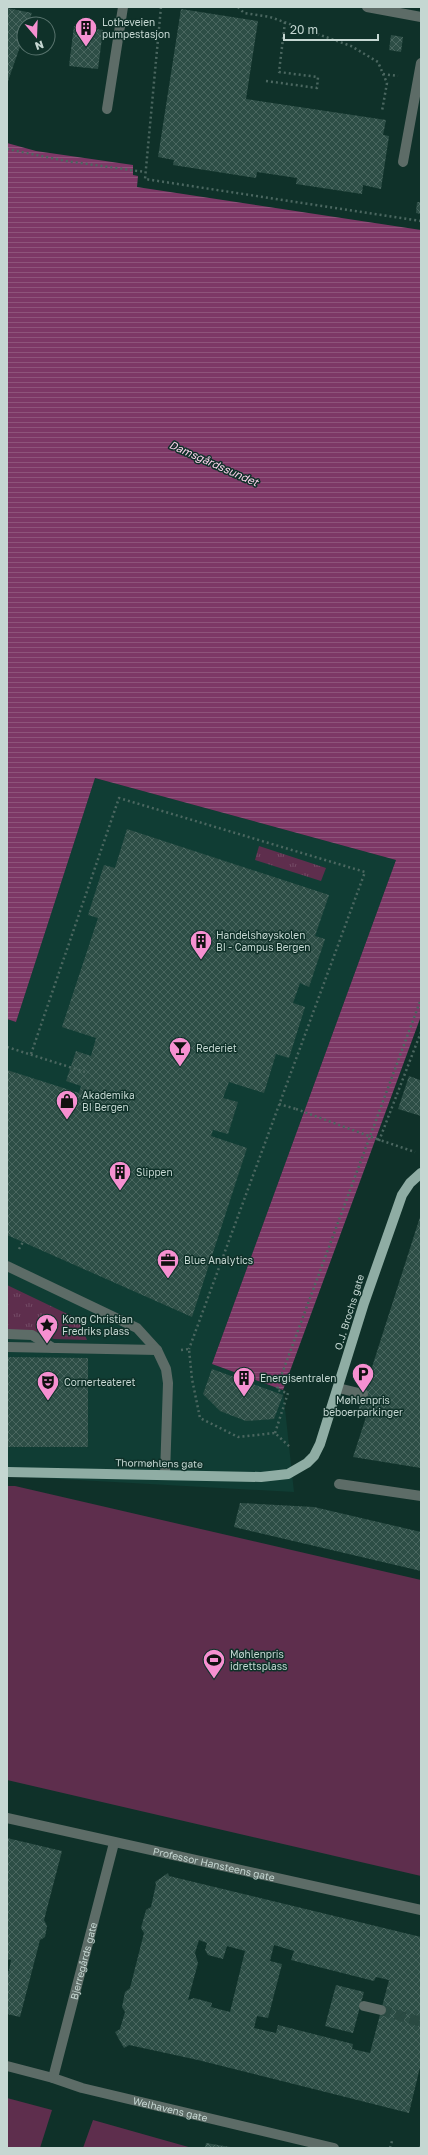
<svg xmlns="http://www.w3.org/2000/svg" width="428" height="2155" font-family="'Golos Text',sans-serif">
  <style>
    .built { fill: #103d34 }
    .grass { fill: url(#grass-tufts) }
    .green { fill: #5e2e4d }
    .water { fill: url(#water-rules) }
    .building { fill: url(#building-cross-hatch); fill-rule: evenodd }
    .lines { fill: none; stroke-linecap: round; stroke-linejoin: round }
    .minor-tunnel { stroke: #2a4a42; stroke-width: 10; stroke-dasharray: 10 5; stroke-linecap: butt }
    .path { stroke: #4b6760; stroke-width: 2.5; stroke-dasharray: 2 3; stroke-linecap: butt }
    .minor { stroke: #5d6c67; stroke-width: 10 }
    .major { stroke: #8fada4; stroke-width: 10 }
    .tram { stroke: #a7bcb6; stroke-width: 1 }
    .path-bridge { stroke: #4b6760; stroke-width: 2.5; stroke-dasharray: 2 3; stroke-linecap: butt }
    .labels { text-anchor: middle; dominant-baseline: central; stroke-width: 3; stroke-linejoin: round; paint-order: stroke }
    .poi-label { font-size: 10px; fill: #c5d7d2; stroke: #0f3129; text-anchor: start }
    .street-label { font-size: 10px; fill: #c5d7d2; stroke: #0f3129 }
    .water-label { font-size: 11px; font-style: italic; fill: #f8cee7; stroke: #0f3129 }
  </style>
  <defs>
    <pattern id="grass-tufts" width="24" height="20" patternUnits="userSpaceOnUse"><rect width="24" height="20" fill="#5e2e4d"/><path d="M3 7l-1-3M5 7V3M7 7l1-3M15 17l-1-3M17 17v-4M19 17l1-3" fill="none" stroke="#744c66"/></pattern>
    <pattern id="water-rules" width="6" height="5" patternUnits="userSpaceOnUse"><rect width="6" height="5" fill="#7d3866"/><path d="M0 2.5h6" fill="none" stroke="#8e547b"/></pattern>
    <pattern id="building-cross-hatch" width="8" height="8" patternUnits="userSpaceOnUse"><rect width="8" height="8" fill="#2d4e46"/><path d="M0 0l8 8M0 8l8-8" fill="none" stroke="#4a6760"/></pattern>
  </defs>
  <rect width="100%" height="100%" fill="#0f3129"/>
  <path class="built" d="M95 778 396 860 212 1364 283 1390 294 1492 7 1476V1019L16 1022Z"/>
  <path class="grass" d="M259 846 326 868 321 881 255 860Z
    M7 1285 78 1319 87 1340 54 1339 34 1331H7Z"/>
  <path class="green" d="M7 1486H15L421 1580V1876L7 1780Z
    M7 2098 52 2110 40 2148H7Z
    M93 2120 192 2148H83Z"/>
  <path class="water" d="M7 143 36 151 133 165V175L138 176 137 187 421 230V1016L283 1390 212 1364 396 860 95 778 16 1022 7 1019Z"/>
  <path class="building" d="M7 8 32 13 28 24H24V35L7 84Z
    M181 9 258 21 246 99 386 120 383 135 389 136 381 189 363 185 362 194 296 184 297 178 257 172 256 178 173 165 174 160 158 157Z
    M74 26 103 30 98 69 69 66Z
    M391 35 403 37 401 52 389 50Z
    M417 202H421V214L416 213Z
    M127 829 329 895 315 936 325 939 309 987 300 983 293 1003 305 1007 289 1058 276 1054 264 1093 229 1082 223 1098 238 1102 228 1134 213 1130 211 1136 247 1148 192 1317 7 1235V1070L79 1093 81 1086 66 1081 76 1051 91 1056 96 1038 62 1027 98 918 88 915 104 865 115 868Z
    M409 1076 420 1080 421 1077V1116L398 1109Z
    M421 1214V1468L353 1457 366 1417 357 1414Z
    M7 1357 88 1358V1447H7Z
    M212 1369 283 1395 274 1419 246 1421 220 1411 203 1394Z
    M240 1503 314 1507 421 1532V1571L234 1527Z
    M7 1838 62 1851 44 1920 47 1926 45 1937 40 1940 20 2017 7 2014V1971H9L11 1960 7 1959Z
    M168 1873 169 1876 421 1937V2063L409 2113 198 2060 129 2045 124 2048 115 2032 120 2029 125 2012 122 2007 125 1992 130 1988 144 1933 141 1928 146 1910 151 1907 156 1884 155 1882ZM199 1940 207 1943 205 1950 208 1955 223 1959 227 1946 245 1951 230 2012 211 2007 212 2003 194 1998 188 2000 198 1963 195 1953ZM274 1945 294 1951 291 1960 374 1981 376 1977 389 1980 370 2053 352 2049 353 2044 278 2025 276 2033 254 2028 257 2016 268 2018 282 1964 270 1961Z
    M336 1985 364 1992 353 2033 325 2026Z
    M206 2143 230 2147V2148H205Z"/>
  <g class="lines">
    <path class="minor-tunnel" d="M381 2010 421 2022"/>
    <path class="path" d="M161 7 145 179 421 221
      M238 7 244 13 270 17 351 46 378 62 387 83 382 111
      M383 74 398 76
      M266 81 317 88 318 77 279 72 285 22
      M7 149 66 161 145 172
      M7 1047 85 1072
      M31 1054 119 798 365 872 189 1349
      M279 1104 296 1109
      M377 1139 415 1152
      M379 1141 421 1032
      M19 1249 23 1242
      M181 1350 189 1349 192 1379 200 1418 238 1437 275 1433 291 1448
      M275 1433 288 1393 277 1390 280 1379 421 999
      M390 2148 392 2141"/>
    <g class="minor">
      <path d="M367 7 421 17"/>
      <path d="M107 109 123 7"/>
      <path d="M403 162 421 63"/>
      <path d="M7 1266 137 1328 157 1350 166 1369 168 1383 165 1475"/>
      <path d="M7 1334 32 1335 53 1348"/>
      <path d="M7 1347 157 1350"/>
      <path d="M338 1388 363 1394"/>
      <path d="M339 1484 421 1496"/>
      <path id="s1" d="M7 1818 421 1910"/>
      <path d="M364 2006 381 2010"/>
      <path id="s2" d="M7 2066 53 2078 82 2088 334 2148"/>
      <path id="s3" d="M53 2078 114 1843"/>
    </g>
    <path class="major" d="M7 1472 261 1477 288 1474 307 1463 314 1456 320 1444 364 1303 402 1195 410 1183 421 1173"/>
    <path class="tram" d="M420 2148 421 2143"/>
    <path class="path-bridge" d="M296 1109 377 1139"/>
  </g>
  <defs>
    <g id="building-pin" transform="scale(1.15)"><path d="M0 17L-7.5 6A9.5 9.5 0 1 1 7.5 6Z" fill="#f690d1" stroke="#0f3129"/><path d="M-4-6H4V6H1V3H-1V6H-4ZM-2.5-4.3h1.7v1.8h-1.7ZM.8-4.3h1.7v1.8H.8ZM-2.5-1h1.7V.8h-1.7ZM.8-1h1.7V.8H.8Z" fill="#111"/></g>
    <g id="bar-pin" transform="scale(1.15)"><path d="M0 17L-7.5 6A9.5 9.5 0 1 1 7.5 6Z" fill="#f690d1" stroke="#0f3129"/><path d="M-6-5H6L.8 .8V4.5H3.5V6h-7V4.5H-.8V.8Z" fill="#111"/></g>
    <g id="shop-pin" transform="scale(1.15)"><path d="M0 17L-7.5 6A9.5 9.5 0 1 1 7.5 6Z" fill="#f690d1" stroke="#0f3129"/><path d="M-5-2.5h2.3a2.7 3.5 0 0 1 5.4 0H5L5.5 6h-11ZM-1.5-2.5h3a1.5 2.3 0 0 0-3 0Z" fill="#111"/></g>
    <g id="office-pin" transform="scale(1.15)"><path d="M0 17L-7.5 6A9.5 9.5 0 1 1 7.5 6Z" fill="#f690d1" stroke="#0f3129"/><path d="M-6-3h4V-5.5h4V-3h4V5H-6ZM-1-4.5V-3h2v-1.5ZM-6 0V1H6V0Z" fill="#111"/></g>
    <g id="sight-pin" transform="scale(1.15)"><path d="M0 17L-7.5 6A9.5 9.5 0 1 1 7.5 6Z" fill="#f690d1" stroke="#0f3129"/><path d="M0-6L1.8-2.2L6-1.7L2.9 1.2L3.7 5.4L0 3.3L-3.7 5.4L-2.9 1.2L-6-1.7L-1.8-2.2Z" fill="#111"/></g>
    <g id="parking-pin" transform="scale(1.15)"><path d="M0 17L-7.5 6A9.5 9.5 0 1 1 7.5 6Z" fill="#f690d1" stroke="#0f3129"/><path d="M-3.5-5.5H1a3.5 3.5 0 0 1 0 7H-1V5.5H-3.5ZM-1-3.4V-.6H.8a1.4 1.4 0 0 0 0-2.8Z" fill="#111"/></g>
    <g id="theatre-pin" transform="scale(1.15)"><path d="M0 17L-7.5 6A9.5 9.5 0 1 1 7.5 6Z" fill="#f690d1" stroke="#0f3129"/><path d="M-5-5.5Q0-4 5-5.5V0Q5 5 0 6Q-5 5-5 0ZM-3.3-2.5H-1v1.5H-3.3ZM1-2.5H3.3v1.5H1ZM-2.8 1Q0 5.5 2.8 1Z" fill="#111"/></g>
    <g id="stadium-pin" transform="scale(1.15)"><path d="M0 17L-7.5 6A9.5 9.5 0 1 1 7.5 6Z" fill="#f690d1" stroke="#0f3129"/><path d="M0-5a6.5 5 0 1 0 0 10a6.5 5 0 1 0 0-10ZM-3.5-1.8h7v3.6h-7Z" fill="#111"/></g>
  </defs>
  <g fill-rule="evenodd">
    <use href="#building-pin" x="86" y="28"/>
    <use href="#building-pin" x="201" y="941"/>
    <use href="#bar-pin" x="180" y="1048"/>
    <use href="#shop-pin" x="67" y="1101"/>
    <use href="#building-pin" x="120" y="1172"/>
    <use href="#office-pin" x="168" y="1260"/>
    <use href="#sight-pin" x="47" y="1325"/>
    <use href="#parking-pin" x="363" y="1374"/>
    <use href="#building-pin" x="244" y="1378"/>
    <use href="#theatre-pin" x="48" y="1382"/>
    <use href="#stadium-pin" x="214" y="1660"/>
  </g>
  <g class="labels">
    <g class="poi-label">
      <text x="102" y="22">Lotheveien<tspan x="102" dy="12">pumpestasjon</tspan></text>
      <text x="216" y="935">Handelshøyskolen<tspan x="216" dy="12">BI - Campus Bergen</tspan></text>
      <text x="196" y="1048">Rederiet</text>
      <text x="82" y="1095">Akademika<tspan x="82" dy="12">BI Bergen</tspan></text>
      <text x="136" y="1172">Slippen</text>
      <text x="184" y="1260">Blue Analytics</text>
      <text x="62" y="1319">Kong Christian<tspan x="62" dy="12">Fredriks plass</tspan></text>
      <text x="260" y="1378">Energisentralen</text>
      <text x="64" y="1382">Cornerteateret</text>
      <text x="363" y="1400" text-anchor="middle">Møhlenpris<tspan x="363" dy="12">beboerparkinger</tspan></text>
      <text x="230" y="1654">Møhlenpris<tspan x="230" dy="12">idrettsplass</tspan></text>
    </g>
    <g class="street-label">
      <text transform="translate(349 1312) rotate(-73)">O.J. Brochs gate</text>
      <text transform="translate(159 1463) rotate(1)">Thormøhlens gate</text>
      <text stroke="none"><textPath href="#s1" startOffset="212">Professor Hansteens gate</textPath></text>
      <text stroke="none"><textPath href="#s3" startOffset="121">Bjerregårds gate</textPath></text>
      <text stroke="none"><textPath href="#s2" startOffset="169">Welhavens gate</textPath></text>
    </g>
    <g class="water-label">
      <text transform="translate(214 463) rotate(24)">Damsgårdssundet</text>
    </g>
  </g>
  <rect width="428" height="2155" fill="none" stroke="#c5d7d2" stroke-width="16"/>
  <g transform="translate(36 36) rotate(161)"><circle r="19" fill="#0f3129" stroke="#58736d"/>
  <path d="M0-3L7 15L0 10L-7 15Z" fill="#f690d1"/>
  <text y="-6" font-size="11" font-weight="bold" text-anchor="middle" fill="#c5d7d2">N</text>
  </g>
  <path d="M284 34v6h94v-6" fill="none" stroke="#c5d7d2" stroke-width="2"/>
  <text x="290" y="34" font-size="12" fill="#c5d7d2" stroke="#0f3129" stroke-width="3" paint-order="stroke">20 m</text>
</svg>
